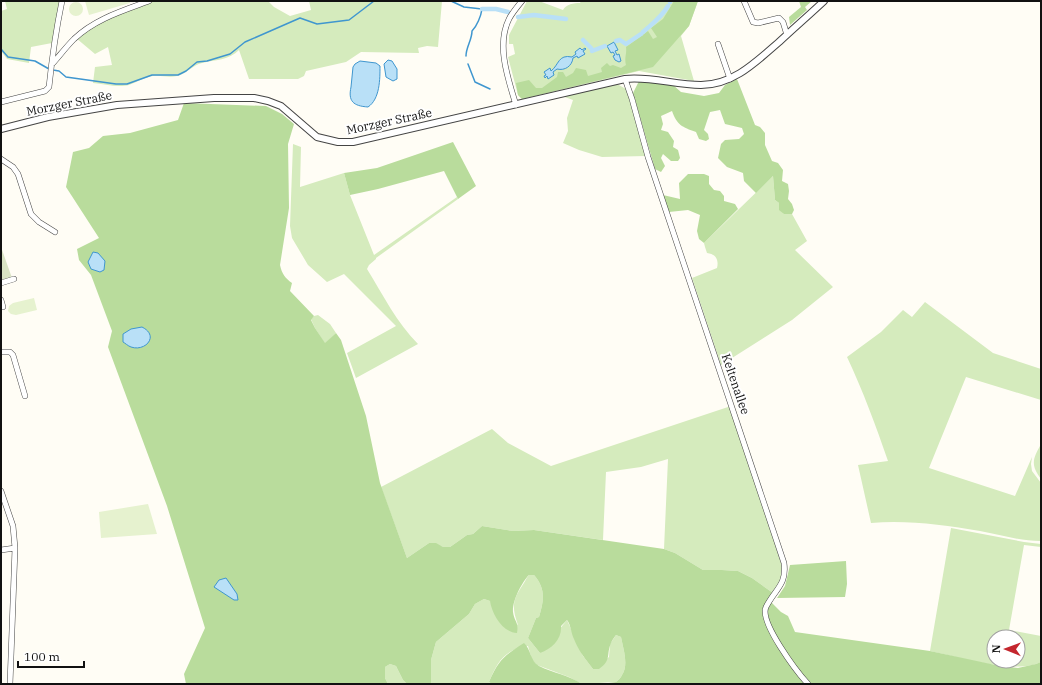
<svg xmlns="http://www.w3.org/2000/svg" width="1042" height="685" font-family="'IBM Plex Serif',serif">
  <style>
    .green { fill: #d5ebbd; fill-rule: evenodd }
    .forest { fill: #b9dc9c }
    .cemetery { fill: #d9e3c4 }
    .pitch { fill: #e6f2cf }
    .water { fill: #b9e0f7; stroke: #3f96cf }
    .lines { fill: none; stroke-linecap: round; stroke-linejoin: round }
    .stream { stroke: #3f96cf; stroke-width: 1.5 }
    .canal { stroke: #b9e0f7; stroke-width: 4.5 }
    .minor-casing { stroke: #444; stroke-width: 6 }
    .tertiary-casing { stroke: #444; stroke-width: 8 }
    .minor { stroke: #fff; stroke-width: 5 }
    .tertiary { stroke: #fff; stroke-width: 6 }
    .labels { text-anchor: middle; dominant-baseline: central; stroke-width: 4; stroke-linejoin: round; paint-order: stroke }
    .street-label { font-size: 12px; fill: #111; stroke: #fff }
  </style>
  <rect width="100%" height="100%" fill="#fffdf5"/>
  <path class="green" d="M5 1H61L52 43 31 47 29 63 7 59 1 51V11L7 9Z
    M139 1H268L274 7 290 16 311 10 309 1H442L438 47 427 46 418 48 419 53 361 52 346 62 306 71 304 76 298 79H249L239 50C230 60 214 60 202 63 193 65 186 74 177 76 169 78 161 75 153 76 145 77 137 82 129 85 118 88 104 84 93 83L95 67 112 65 108 47 95 54 76 38 90 27 141 5Z
    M527 1H539L563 10C566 4 574 3 580 3L581 1H698L689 26 681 36 694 81 639 71 522 99 518 95 508 57 515 54 513 44H509V35Z
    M617 84 626 89 630 98 646 156 602 157 579 150 563 143 568 131 567 118 573 100 562 96 610 85Z
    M293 144 301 147 300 187 344 173 350 195 374 255 457 197 458 199 376 258V259L369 265 367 269C383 295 397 323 418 344L356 378 347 353 396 326 344 274 327 282 308 265 292 238 290 226Z
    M773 176 775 200 779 203 784 214H792L807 241 795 250 833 287 792 320 721 365 692 278 717 268C719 260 716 254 707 253L705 247 704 243Z
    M925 302 993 353 1041 369V400L966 377 929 468 1015 496 1032 457 1031 464 1032 471 1041 483V541C1020 541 1001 535 980 531 944 525 908 520 871 523L858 465 888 461C876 426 863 391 847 357L881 332 903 310 912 317Z
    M318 315 330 324 336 333 325 344 315 328 311 319 314 316Z
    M731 406 782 566 781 579 773 593 752 578 738 571 722 570H703L675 553 664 549 668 459 641 467 606 472 603 540 534 530 513 531 482 526 473 534 467 535 450 547H443L429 543 407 558 381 487 492 429 508 443 551 466Z
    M1041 444V479C1030 464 1033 459 1041 444Z
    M951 528 1024 542 1041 544V547L1024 545 1009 630 1041 636V662C1016 675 958 657 930 651ZM994 637H1018V661H994Z
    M529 575H534C546 589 544 600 539 617L536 618 528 638 540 653 567 620 583 656 593 669 609 657 610 644 616 635 621 637C623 648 629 665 622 675 621 678 618 680 616 682L582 684 569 677 537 665 532 660 528 646C504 650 498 661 489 682L492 684H431V660L436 642 469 614 475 604 484 599 490 601 518 625C512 608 512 601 522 586 525 582 526 578 529 575Z
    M390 664 396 666 403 680 407 684H388L385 678V667Z"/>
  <path class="forest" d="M674 1H698L689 26 653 67 522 99 518 95 516 83 529 80 536 88H542L557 77 558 72H563L566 77 573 73 576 68 586 70 588 76 602 72 601 68 607 63 610 66 613 65 621 68 626 65C624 58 627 54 626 47L648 31 653 39 657 37 651 28 663 19Z
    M799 1H812L805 7 807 10 790 25 789 17 801 7Z
    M737 79 755 125 760 127 765 133V145L772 161 778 163 783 170 782 181 788 184 789 191 788 199 792 204 794 210 792 214H784L779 210V203L775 200 773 176 756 193 744 181 743 173 727 167 718 158 721 144 725 140 739 139 744 134 742 128 725 124 720 110 710 112 704 130 708 134 709 139 706 141 699 139 696 132C682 127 677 125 672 111L661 116 663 124 661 130 668 132 674 141 673 147 678 150 680 158 678 161H671L663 154 661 158 665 166 661 172 655 169 633 93 639 81 673 85 681 92 704 96 719 93 725 85Z
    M184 103 266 106 282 114 294 124 288 144 289 208 280 265C282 274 285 278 292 283L290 291 314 316 311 320 315 328 325 343 336 333 341 340 366 416 380 483 407 558 429 543H436L443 547H450L467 535 473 534 482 526 513 531 534 530 664 549 675 553 703 570H722L738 571 752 578 773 593 771 602 781 612 788 616 795 632 930 651 1000 666 1018 668 1036 664 1041 662V684H600L616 682C618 680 621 678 622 675 629 665 623 648 621 637L616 635C614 638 612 640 611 643 606 654 612 660 599 669H593C586 660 578 650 574 639 571 633 571 625 567 620L561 626C562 639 552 649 540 653L528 638 536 618 539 617C544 600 546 589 534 575H529C522 582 512 601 513 612 514 621 519 622 517 633 502 632 492 614 490 601L484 599 475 604 469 614 436 642 431 660V684H407L403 680 396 666 390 664 385 667V678L388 684H186L184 674 205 628 167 506 108 347 112 331 91 275 79 260 77 249 99 238 66 187 73 152 89 148 103 136 130 133 178 120Z
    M453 142 476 186 458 199 444 171 378 189 350 195 344 173 377 168Z
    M688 174H704L709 176V184L714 190 720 191 724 196V201L735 204 738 209 704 243 699 239 697 231 700 215 688 210 669 212 663 195 680 199 679 183Z
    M846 561 847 584 845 597 777 598 785 586 790 565Z
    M524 643C531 649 530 661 539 666 553 673 569 675 582 684H492L489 682C499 659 504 656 524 643Z"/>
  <path class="cemetery" d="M1 247 12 278 1 281Z"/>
  <path class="pitch" d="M85 1H130V3L89 15Z
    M69 9a7 7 0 1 1 14 0a7 7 0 1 1-14 0Z
    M34 298 37 310 16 315 11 314 8 311 9 306 13 303Z
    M148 504 157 534 101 538 99 512Z"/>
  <path class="water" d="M614 42 618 50 615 51 617 55 619 54 621 61 619 62 615 60 613 56 615 55 613 52 611 53 607 46Z
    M580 48 582 50 585 48 586 49 583 51 585 54 578 58 577 56 573 58C572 66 565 71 557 69L553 72 554 75 548 79 547 76 545 78 544 76 546 75 544 72 550 68 551 71C559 65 558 54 572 57L576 54 575 52Z
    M388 60 392 61 397 69V79L393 81 386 77 384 64Z
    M360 61 376 63 380 66C380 79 380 99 368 107 353 106 348 101 351 87 352 80 352 74 353 67L355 64Z
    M93 252 98 253 105 261 104 270 100 272 91 269 88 262Z
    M142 327C160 336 145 352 131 347 128 346 125 343 123 342V334L131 329Z
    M226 578 237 594 238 600H234L214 587 219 580Z"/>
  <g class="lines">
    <path class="stream" d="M451 1 464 7 482 9C481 16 477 26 472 31 472 40 466 47 466 56
      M1 49 8 57 35 61 49 69
      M468 64 475 82 490 89
      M53 70 59 71 66 77 116 84H127L152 75H178L186 71 197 62 207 61 230 54 245 42 300 18 317 24 349 20 374 1"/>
    <path class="canal" d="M670 2V1
      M482 9H496L508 12
      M518 17 534 15 566 19
      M643 32C653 23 661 18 668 6
      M583 40 591 48
      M616 41 620 40 626 44 641 34
      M592 51 605 46"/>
    <g class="minor-casing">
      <path id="minor" d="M744 1 753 22 758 23 779 18 783 22 787 35
        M718 44 730 79
        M53 63C60 55 67 46 74 39 95 19 122 11 149 1
        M625 79 632 99 648 157 784 563C787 585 775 589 766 607 759 622 797 672 808 684
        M1 102 45 91 49 87C52 58 56 30 62 1
        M516 105C508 79 496 45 509 19 512 13 517 7 522 1
        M1 159 13 167 18 174 31 214 39 222 55 232
        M1 283 14 279
        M1 300 3 307
        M1 352H10L13 355 25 396
        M1 491 13 526 15 548 10 684
        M1 550 15 548"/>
    </g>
    <g class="tertiary-casing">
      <path id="tertiary" d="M1 129 48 117 117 105 214 98H254L268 101 281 106 317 137 338 142H353L625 79C650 76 675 85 701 85 733 85 756 62 779 42 794 28 809 15 824 1"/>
    </g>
    <use href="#minor" class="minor"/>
    <use href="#tertiary" class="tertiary"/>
  </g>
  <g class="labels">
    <g class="street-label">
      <text transform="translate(69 103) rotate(-11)">Morzger Straße</text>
      <text transform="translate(389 121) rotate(-12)">Morzger Straße</text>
      <text transform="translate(736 384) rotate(71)">Keltenallee</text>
    </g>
  </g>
  <rect width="1042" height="685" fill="none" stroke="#111111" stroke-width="4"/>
  <g transform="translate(1006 649) rotate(271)"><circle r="19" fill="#ffffff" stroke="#a0a0a0"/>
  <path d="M0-3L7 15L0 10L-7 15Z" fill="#c4262e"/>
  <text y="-6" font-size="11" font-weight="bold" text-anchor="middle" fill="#111111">N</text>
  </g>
  <path d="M18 661v6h66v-6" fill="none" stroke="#111111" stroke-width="2"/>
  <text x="24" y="661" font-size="12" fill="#111111" stroke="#ffffff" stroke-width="3" paint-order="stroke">100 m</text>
</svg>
